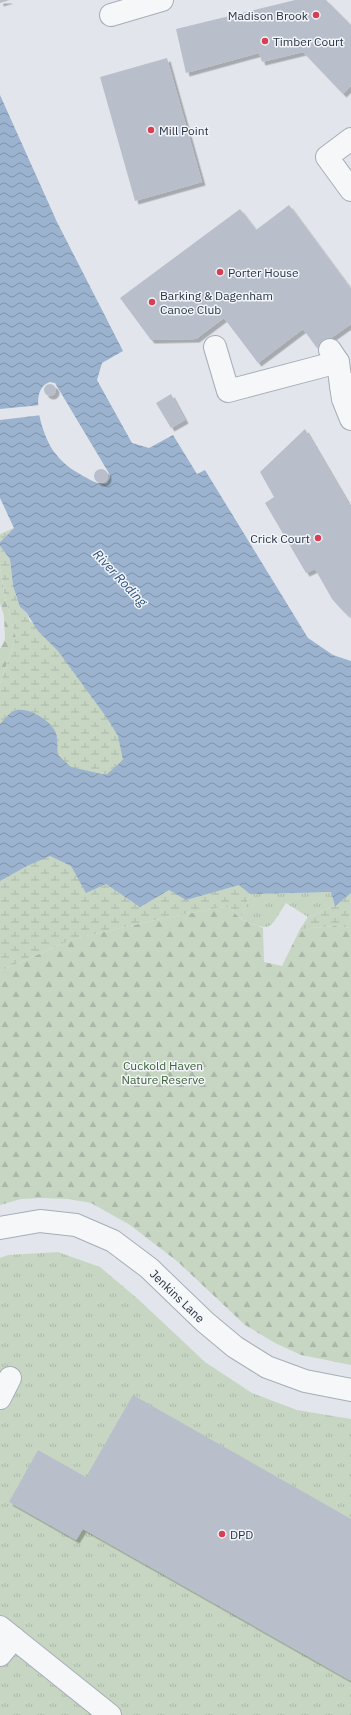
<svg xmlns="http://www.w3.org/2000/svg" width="351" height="1715" font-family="'IBM Plex Sans',sans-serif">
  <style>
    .grass { fill: url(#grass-tufts) }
    .forest { fill: url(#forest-firs) }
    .wetland { fill: url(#wetland-marsh) }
    .water { fill: url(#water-waves); fill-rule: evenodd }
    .pier { fill: #e2e6ec }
    .building { fill: #b9bfca; filter: url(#shadow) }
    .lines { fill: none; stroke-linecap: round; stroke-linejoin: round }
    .minor-casing { stroke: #a7adb7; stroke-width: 24 }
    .minor { stroke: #f5f7f9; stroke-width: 22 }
    .poi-dot { fill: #d93f54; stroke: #f2f5f9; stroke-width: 1.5 }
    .labels { text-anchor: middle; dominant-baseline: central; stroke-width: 3; stroke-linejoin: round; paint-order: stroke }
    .poi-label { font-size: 12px; fill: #293345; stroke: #f2f5f9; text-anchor: start }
    .park-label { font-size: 12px; fill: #3d6235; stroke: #f2f5f9 }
    .street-label { font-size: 12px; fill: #293345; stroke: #f2f5f9 }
    .water-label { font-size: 13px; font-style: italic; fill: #2f517d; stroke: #f2f5f9 }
  </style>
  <defs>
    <pattern id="grass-tufts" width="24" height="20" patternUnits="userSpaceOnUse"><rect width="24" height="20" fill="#c7d6c3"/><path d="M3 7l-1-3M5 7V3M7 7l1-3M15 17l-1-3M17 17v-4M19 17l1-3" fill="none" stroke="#abb8a9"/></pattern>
    <pattern id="forest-firs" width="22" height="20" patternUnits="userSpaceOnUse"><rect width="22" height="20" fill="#c7d6c3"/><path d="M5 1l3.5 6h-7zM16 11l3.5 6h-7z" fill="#abb8a9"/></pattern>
    <pattern id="wetland-marsh" width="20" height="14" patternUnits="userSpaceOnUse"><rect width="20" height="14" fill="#c7d6c3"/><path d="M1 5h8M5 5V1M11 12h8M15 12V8" fill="none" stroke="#abb8a9"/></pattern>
    <pattern id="water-waves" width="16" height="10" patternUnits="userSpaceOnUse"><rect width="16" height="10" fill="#9bb3ce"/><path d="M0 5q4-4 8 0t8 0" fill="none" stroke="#7e92a9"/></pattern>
    <filter id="shadow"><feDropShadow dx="3.5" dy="3.5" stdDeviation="0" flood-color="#0004"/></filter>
  </defs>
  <rect width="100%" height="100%" fill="#e2e6ec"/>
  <path class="grass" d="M331 892 335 906 308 917 286 903C268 931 272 932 241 919L250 894Z
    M58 1252 100 1267 138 1299 205 1362 252 1393 297 1410 351 1419V1715H0V1258L8 1255Z"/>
  <path class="forest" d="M0 568 5 598 16 637 0 684V649L5 639 4 616 0 603Z
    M228 906 241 919 263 928 264 962 282 966 300 929 335 926 351 928V1365L301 1355 275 1343 245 1325 178 1262 130 1225 91 1203 68 1199 41 1198 21 1199 0 1205V971L73 939 160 919Z"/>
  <path class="wetland" d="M14 528 0 542V534Z
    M0 546 10 559 13 586 20 607 26 612 30 621 351 852V928L335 926 300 929 308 917 335 906 331 892 250 894 241 919 228 906 160 919 73 939 0 971V684L16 637 5 598 0 568Z"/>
  <path class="water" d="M0 95 57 222 123 351 102 363 97 380 132 443 149 448 173 435 197 474 205 470 308 638 333 655 351 661V893L335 906 331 892 250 894 239 885 186 900 169 890 140 907 106 884 86 893 71 866 50 856 27 866 0 881V724C5 719 10 711 17 710 31 708 51 721 56 733 58 739 57 749 58 755L71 767 106 775 123 760 118 736 107 718 58 651 38 631 26 612 20 607 13 586 10 559 0 546V542L14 528 0 498ZM50 382 55 383 110 475V478L107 483C99 485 94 482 87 478 74 471 64 465 55 453 44 440 26 389 50 382Z"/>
  <path class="pier" d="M41 405 42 415 0 420V409Z"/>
  <path class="building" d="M0 0H10L0 3Z
    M295 0H326L351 25V86L343 94 303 52 262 62 259 53 186 73 176 29Z
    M167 58 202 182 135 201 100 77Z
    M289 205 351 289V324L317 348 303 329 258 363 224 318 196 339 151 340 120 298 240 209 256 230Z
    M44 390a6 6 0 1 1 12 0a6 6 0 1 1-12 0Z
    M171 394 185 420 171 428 156 403Z
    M305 429 351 508V617L344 612 332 599 315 569 306 573 265 503 274 497 260 472Z
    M94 476a7 7 0 1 1 14 0a7 7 0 1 1-14 0Z
    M133 1395 351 1519V1681L83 1529 76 1540 9 1502 38 1450 86 1477Z"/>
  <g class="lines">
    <g class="minor-casing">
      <g id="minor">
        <path d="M111 15 162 0"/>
        <path d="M351 139 327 157 351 190"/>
        <path d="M215 347 228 391 338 362"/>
        <path d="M330 350 338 362 341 386 351 384"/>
        <path d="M341 386 343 399 351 419"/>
        <path id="s1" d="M0 1228 40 1221 76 1225 113 1241 149 1268 205 1322 235 1347 267 1367 305 1381 351 1390"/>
        <path d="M0 1398 10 1378"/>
        <path d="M0 1627 110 1715"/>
        <path d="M0 1655 14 1638"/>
      </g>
    </g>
    <use href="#minor" class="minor"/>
  </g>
  <g class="poi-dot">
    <circle cx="316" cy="15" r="4"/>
    <circle cx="265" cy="41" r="4"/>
    <circle cx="151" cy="130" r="4"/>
    <circle cx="220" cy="272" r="4"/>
    <circle cx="152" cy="302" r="4"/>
    <circle cx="318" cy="538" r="4"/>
    <circle cx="222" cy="1534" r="4"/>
  </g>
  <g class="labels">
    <g class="poi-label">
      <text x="308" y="15" text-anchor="end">Madison Brook</text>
      <text x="273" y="41">Timber Court</text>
      <text x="159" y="130">Mill Point</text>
      <text x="228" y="272">Porter House</text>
      <text x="160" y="295">Barking &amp; Dagenham<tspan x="160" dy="14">Canoe Club</tspan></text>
      <text x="310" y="538" text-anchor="end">Crick Court</text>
      <text x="230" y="1534">DPD</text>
    </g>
    <g class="park-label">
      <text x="163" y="1065">Cuckold Haven<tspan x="163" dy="14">Nature Reserve</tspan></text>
    </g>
    <g class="street-label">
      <text stroke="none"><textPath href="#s1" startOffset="202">Jenkins Lane</textPath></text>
    </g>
    <g class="water-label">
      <text transform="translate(120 578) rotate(47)">River Roding</text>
    </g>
  </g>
</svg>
